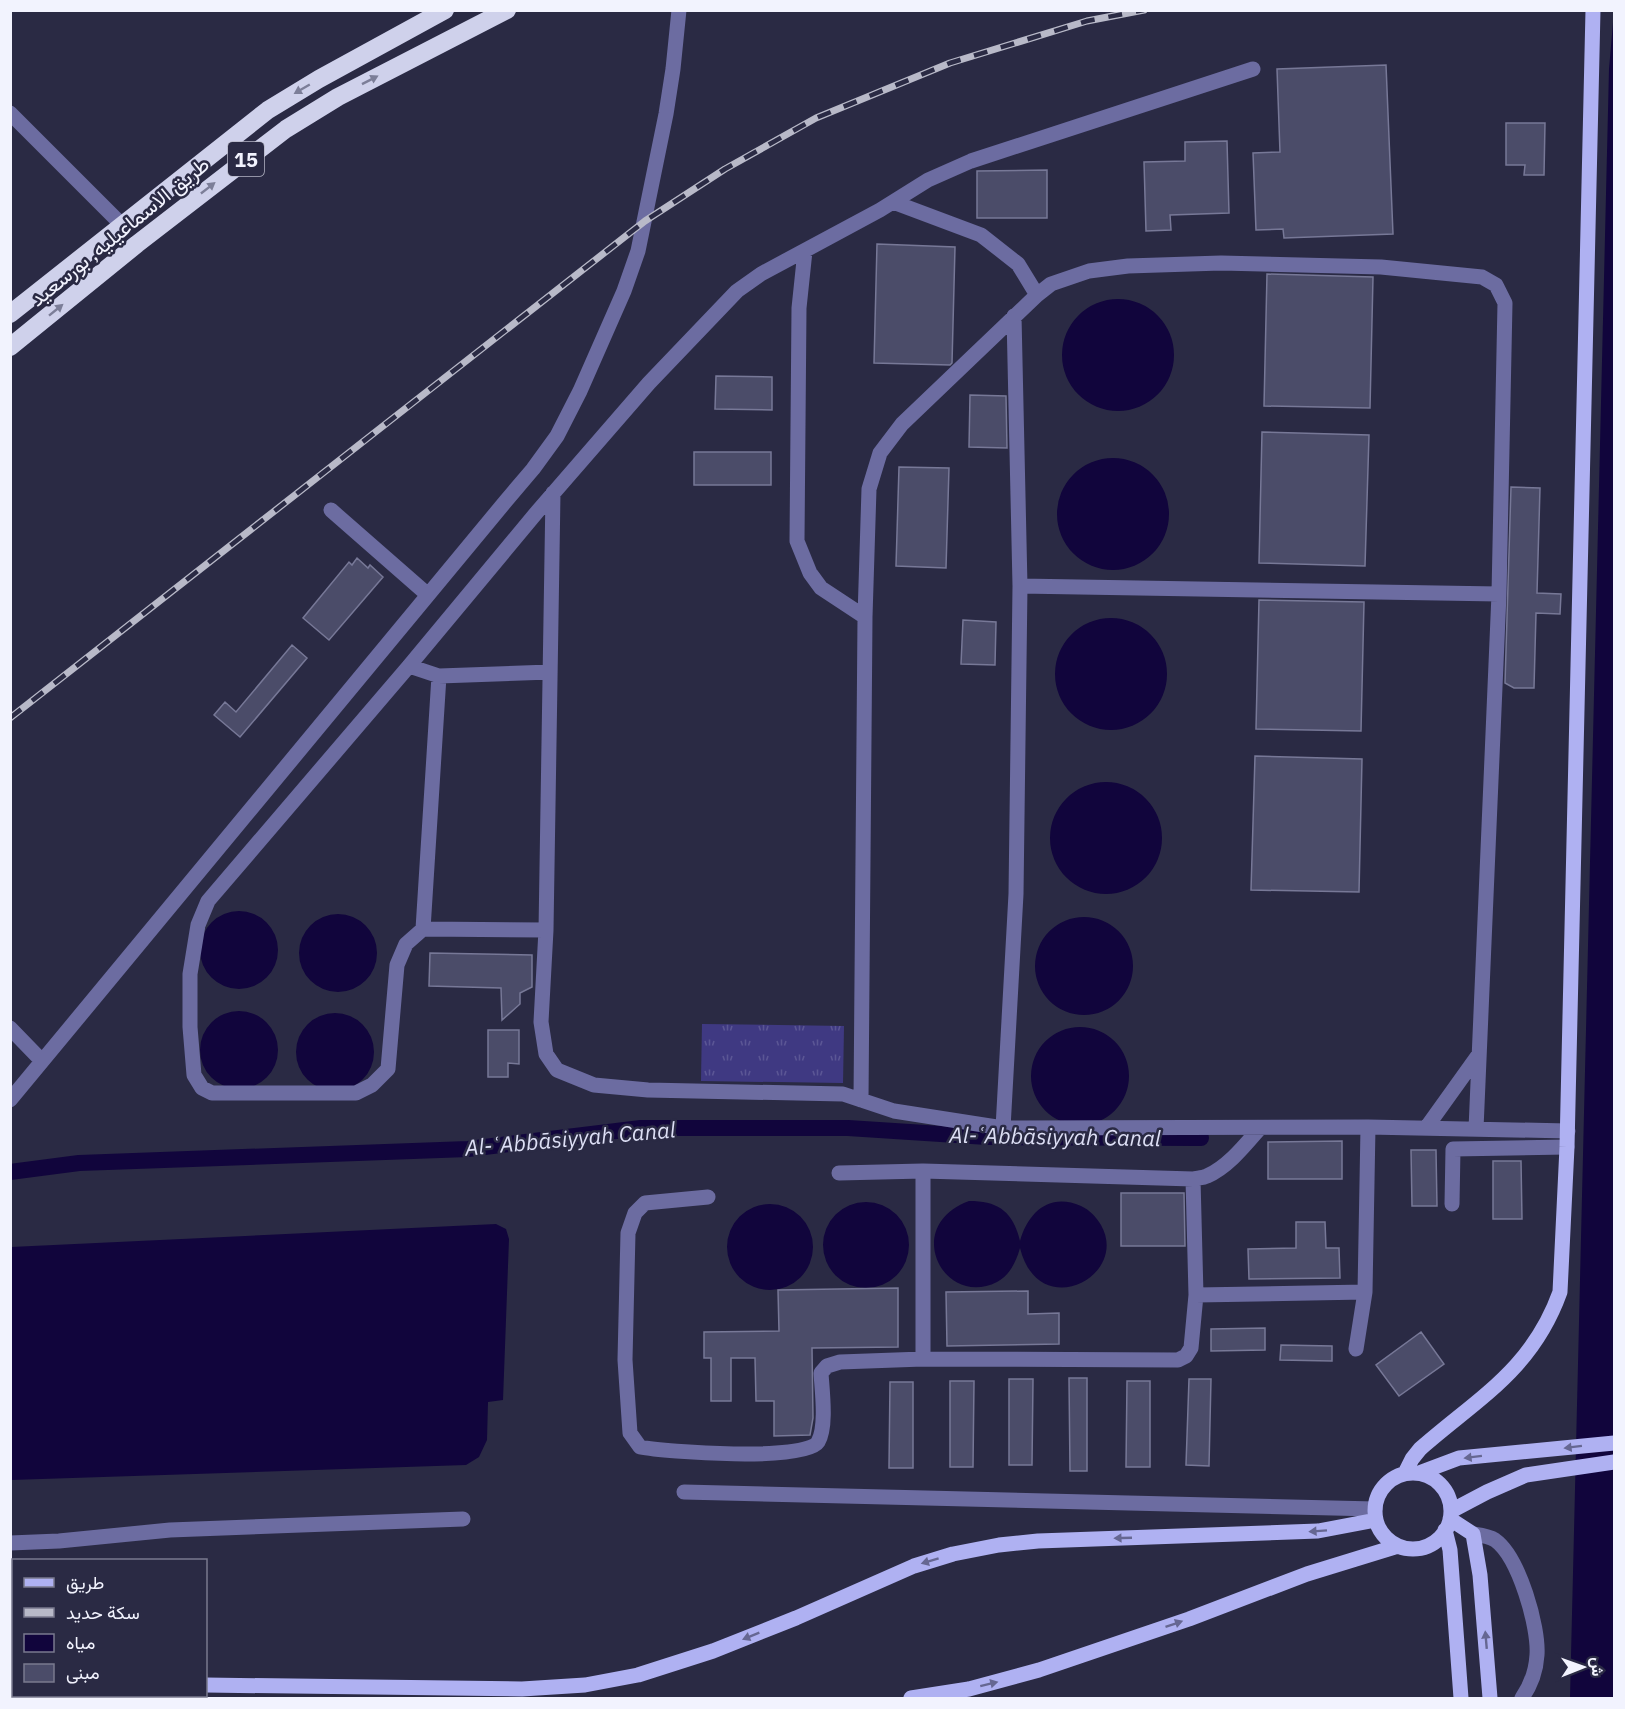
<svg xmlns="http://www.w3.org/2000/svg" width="1625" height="1709" font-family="'IBM Plex Sans',Vazirmatn,sans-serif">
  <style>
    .grass { fill: url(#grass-tufts) }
    .water { fill: #11053c }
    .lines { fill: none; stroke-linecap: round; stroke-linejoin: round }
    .canal { stroke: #11053c; stroke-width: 16 }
    .building { fill: #4b4c69; stroke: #777897; stroke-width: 1.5 }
    .minor { stroke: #6c6ca1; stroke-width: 15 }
    .major { stroke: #afb1f2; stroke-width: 15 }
    .highway { stroke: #cfd1eb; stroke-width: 18 }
    .rail-casing { stroke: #b8b9c8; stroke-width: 7 }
    .rail { stroke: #2a2a44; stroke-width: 4.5; stroke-dasharray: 14; stroke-linecap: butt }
    .oneway { fill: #7c7e98 }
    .oneway2 { fill: #666792 }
    .labels { text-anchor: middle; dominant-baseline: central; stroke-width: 5; stroke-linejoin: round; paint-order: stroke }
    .shield { fill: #2a2a44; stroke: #b6b7c6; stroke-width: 1.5 }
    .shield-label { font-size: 20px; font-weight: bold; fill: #f2f3fe }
    .street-label { font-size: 21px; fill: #f2f3fe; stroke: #2a2a44 }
    .water-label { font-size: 22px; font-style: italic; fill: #dddff5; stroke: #2a2a44 }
  </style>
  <defs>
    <pattern id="grass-tufts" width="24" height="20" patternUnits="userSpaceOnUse" patternTransform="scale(1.5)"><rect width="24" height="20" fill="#3f3982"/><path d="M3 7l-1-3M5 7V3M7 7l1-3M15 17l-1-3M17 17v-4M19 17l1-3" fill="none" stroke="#5b5695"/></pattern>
  </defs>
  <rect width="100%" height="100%" fill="#2a2a44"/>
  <path class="grass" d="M702 1024 844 1026 843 1083 701 1081Z"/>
  <path class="water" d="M1614 11V1698H1570L1609 69Z
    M1062 355a56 56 0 1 1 112 0a56 56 0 1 1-112 0Z
    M1057 514a56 56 0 1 1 112 0a56 56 0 1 1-112 0Z
    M1055 674a56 56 0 1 1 112 0a56 56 0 1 1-112 0Z
    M1050 838a56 56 0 1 1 112 0a56 56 0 1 1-112 0Z
    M200 950a39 39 0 1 1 78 0a39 39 0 1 1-78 0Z
    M299 953a39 39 0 1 1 78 0a39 39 0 1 1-78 0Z
    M1035 966a49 49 0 1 1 98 0a49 49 0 1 1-98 0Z
    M200 1050a39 39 0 1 1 78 0a39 39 0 1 1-78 0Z
    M296 1052a39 39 0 1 1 78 0a39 39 0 1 1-78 0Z
    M1031 1076a49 49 0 1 1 98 0a49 49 0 1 1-98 0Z
    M969 1201C999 1201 1013 1212 1020 1241 1028 1212 1050 1192 1081 1206 1090 1210 1096 1217 1101 1225 1130 1276 1039 1324 1020 1248 1016 1262 1010 1275 997 1282 944 1309 901 1226 969 1201Z
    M823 1245a43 43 0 1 1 86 0a43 43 0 1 1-86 0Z
    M727 1247a43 43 0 1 1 86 0a43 43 0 1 1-86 0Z
    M496 1224 506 1229 509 1239 503 1400 488 1402 487 1440 479 1457 466 1465 11 1480V1247Z"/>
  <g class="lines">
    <path class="canal" d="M10 1172 79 1163 468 1149 641 1128H848L987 1137 1201 1138"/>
  </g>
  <path class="building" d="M1386 65 1393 234 1284 238 1283 229 1256 230 1253 153 1280 152 1277 69Z
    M1506 123H1545L1544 175H1524L1525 165H1506Z
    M1227 141 1229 213 1170 215 1171 230 1146 231 1144 162 1185 161V142Z
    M1047 170V218H977V171Z
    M877 244 955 247 952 363 950 365 874 363Z
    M1267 274 1373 277 1370 408 1264 406Z
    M716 376 772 377V410L715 409Z
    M970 395 1006 396 1007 448 969 447Z
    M1262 432 1369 435 1365 566 1259 563Z
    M694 452H771V485H694Z
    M899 467 949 468 946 568 896 566Z
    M1511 487 1540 488 1537 593 1561 594 1560 614 1536 613 1534 688H1514L1505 683Z
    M357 558 368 568 370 565 383 577 329 640 303 618 349 562 352 565Z
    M1259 600 1364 602 1361 731 1256 729Z
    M963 620 996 622 995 665 961 664Z
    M292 645 307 658 240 737 214 715 225 702 236 712Z
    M1255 756 1362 759 1359 892 1251 890Z
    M430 953 532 955V987L520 993V1004L502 1020 501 988 429 986Z
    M488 1030H519V1064L508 1063V1077H488Z
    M1342 1141V1179H1268V1142Z
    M1411 1150H1436L1437 1206H1412Z
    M1493 1161H1521L1522 1219H1493Z
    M1121 1193H1184L1185 1246H1121Z
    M1296 1222H1325L1326 1248H1339L1340 1278 1249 1279 1248 1249 1296 1248Z
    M898 1288V1347L812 1348 813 1418 810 1435 774 1436V1401H756L755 1358H731V1401H711V1358H704V1332L779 1331 778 1290Z
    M1028 1291V1314L1059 1313V1344L947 1346 946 1292Z
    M1265 1328V1350L1211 1351V1329Z
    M1421 1332 1444 1364 1399 1396 1376 1365Z
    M1281 1345 1332 1346V1361L1280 1360Z
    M1069 1378H1087V1471H1070Z
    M1009 1379H1033L1032 1465H1009Z
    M1189 1379H1211L1209 1466 1186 1465Z
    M950 1381H974L973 1467H950Z
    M1127 1381H1150V1467H1126Z
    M890 1382H913V1468H889Z"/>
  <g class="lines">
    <path class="minor" d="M10 113 122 225
      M893 202 981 235 1018 264 1037 295
      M805 251 799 308 797 541 810 573 821 588 865 617
      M553 493 546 930 541 1022 546 1054 557 1070 594 1085 648 1090 843 1094 894 1111 1003 1128 1368 1127 1568 1131
      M331 510 428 595
      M1020 586 1499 594
      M409 666 439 676 550 672
      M423 929 439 676
      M546 930 423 929 406 944 397 965 388 1069 372 1085 356 1093H212L202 1088 194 1075 190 1027V974L198 925 208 901 409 666 537 512 649 383 737 291 761 274 880 210 928 180 971 161 1253 69
      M10 1028 42 1061
      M10 1100 505 502 533 469 557 436 580 391 624 291 638 251 666 114 673 69 679 10
      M861 1100 865 617 869 489 880 453 902 424 1037 295 1051 284 1089 271 1128 266 1221 263 1381 267 1482 277 1496 285 1505 303 1499 594 1476 1129
      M1003 1128 1016 894 1020 586 1014 316
      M1426 1128 1479 1054
      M839 1173 923 1171
      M1193 1179 1196 1295
      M708 1197 645 1203 635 1213 628 1233 625 1360 630 1433 640 1447C665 1452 806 1462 818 1442 827 1427 822 1390 821 1373L827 1366 840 1362 923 1359 1178 1360 1186 1356 1191 1348 1196 1295 1365 1292 1368 1127
      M1452 1204 1453 1149 1567 1147
      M1356 1349 1365 1292
      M923 1359V1171L1193 1179C1197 1178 1203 1178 1207 1176 1228 1167 1246 1144 1260 1128
      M684 1492 1375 1509
      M1473 1534C1480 1535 1489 1536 1495 1540 1519 1557 1539 1627 1537 1655 1536 1672 1531 1685 1522 1698
      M10 1543 59 1541 170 1530 463 1519"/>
    <path class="major" d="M1375 1511a38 38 0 1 1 76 0a38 38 0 1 1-76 0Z
      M1405 1473 1412 1459 1420 1449C1478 1398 1532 1370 1560 1292L1567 1147 1593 10
      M1419 1473 1459 1458 1614 1443
      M1451 1511 1487 1492 1526 1475 1614 1462
      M1450 1519 1473 1534 1480 1575 1490 1698
      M1445 1530 1450 1550 1461 1698
      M10 1666 14 1667
      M206 1685 522 1689 585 1685 638 1675 713 1651 796 1618 914 1566 953 1554 999 1545 1038 1541 1318 1531 1376 1520
      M10 1686H14
      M911 1698 969 1689 1039 1670 1189 1619 1307 1574 1398 1546"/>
    <path class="highway" d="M10 314 268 110 319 79 445 10
      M10 347 137 244 286 129 338 97 507 10"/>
    <g class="rail-casing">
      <path id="rail" d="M10 718 645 221 725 169 816 118 950 63 1087 21 1144 10"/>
    </g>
    <use href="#rail" class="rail"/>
  </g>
  <defs><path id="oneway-solid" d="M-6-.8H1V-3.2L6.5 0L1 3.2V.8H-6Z" transform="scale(1.5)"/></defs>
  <g class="oneway">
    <use href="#oneway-solid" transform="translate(370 80) rotate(-27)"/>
    <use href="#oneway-solid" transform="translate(302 89) rotate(150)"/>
    <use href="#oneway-solid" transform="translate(208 188) rotate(-38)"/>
    <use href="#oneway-solid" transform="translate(56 310) rotate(-39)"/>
  </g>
  <g class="oneway2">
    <use href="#oneway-solid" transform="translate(1573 1447) rotate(173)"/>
    <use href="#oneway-solid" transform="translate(1473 1457) rotate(173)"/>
    <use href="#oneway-solid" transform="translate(1318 1531) rotate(176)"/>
    <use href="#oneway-solid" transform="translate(1123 1538) rotate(178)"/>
    <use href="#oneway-solid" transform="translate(930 1561) rotate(163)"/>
    <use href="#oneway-solid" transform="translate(1174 1624) rotate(-19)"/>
    <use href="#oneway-solid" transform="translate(751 1636) rotate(158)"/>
    <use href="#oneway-solid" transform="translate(1486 1640) rotate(-95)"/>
    <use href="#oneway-solid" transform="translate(989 1684) rotate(-14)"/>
  </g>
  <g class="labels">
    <rect class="shield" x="228" y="142" width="36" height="34" rx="4.5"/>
    <g class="shield-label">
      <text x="246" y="159">15</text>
    </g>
    <g class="street-label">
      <text transform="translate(119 231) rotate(-39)">طريق الاسماعيليه, بورسعيد</text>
    </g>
    <g class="water-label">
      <text transform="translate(1055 1136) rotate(1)">Al-ʿAbbāsiyyah Canal</text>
      <text transform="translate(570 1138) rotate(-5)">Al-ʿAbbāsiyyah Canal</text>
    </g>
  </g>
  <rect width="1625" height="1709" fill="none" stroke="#f2f3fe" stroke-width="24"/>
  <rect x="12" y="1559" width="195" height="138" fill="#2a2a44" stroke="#7a7a8e" stroke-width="1.5"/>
  <rect x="24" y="1578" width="30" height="9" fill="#afb1f2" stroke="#7a7a8e" stroke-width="1.5"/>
  <text x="66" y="1589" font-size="18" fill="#f2f3fe">طريق</text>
  <rect x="24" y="1608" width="30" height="9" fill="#b8b9c8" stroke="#7a7a8e" stroke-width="1.5"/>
  <text x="66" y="1619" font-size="18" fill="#f2f3fe">سكة حديد</text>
  <rect x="24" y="1634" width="30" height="18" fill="#11053c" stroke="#7a7a8e" stroke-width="1.5"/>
  <text x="66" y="1649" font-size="18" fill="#f2f3fe">مياه</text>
  <rect x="24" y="1664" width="30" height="18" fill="#4b4c69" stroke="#7a7a8e" stroke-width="1.5"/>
  <text x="66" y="1679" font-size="18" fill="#f2f3fe">مبنى</text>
  <g transform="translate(1583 1667) rotate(89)" stroke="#2a2a44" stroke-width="4.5" paint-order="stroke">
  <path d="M0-4.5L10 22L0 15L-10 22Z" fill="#f2f3fe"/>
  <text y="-9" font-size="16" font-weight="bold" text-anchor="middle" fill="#f2f3fe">ش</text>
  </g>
</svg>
